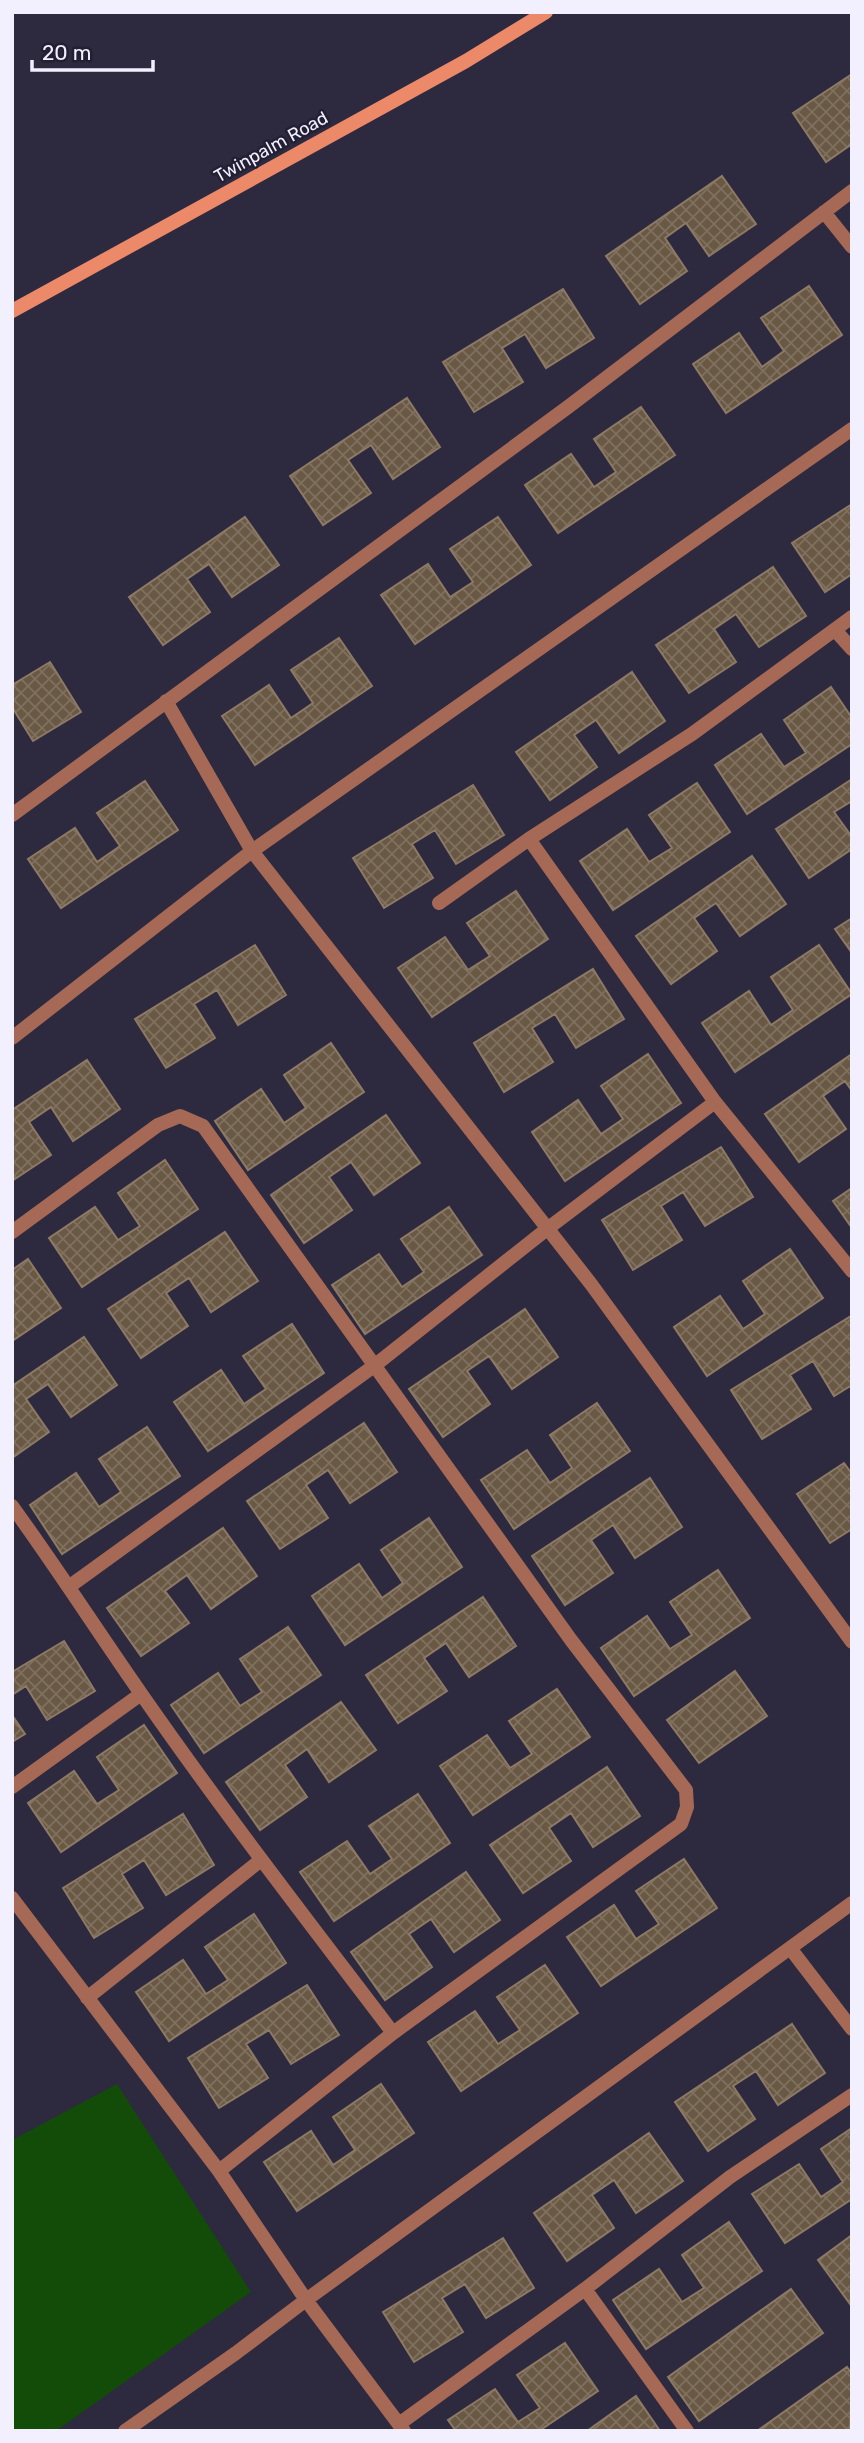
<svg xmlns="http://www.w3.org/2000/svg" width="864" height="2443" font-family="Rubik,sans-serif">
  <style>
    .garden { fill: #134b09 }
    .building { fill: url(#building-cross-hatch); stroke: #8d7a65; stroke-width: 2 }
    .lines { fill: none; stroke-linecap: round; stroke-linejoin: round }
    .service { stroke: #a66955; stroke-width: 14 }
    .secondary { stroke: #eb8968; stroke-width: 14 }
    .labels { text-anchor: middle; dominant-baseline: central; stroke-width: 5; stroke-linejoin: round; paint-order: stroke }
    .street-label { font-size: 18px; fill: #f2f0ff; stroke: #232034 }
  </style>
  <defs>
    <pattern id="building-cross-hatch" width="8" height="8" patternUnits="userSpaceOnUse" patternTransform="scale(1.75)"><rect width="8" height="8" fill="#695843"/><path d="M0 0l8 8M0 8l8-8" fill="none" stroke="#7f705f"/></pattern>
  </defs>
  <rect width="100%" height="100%" fill="#2d293f"/>
  <path class="garden" d="M117 2084 251 2292 56 2431H12V2140Z"/>
  <path class="building" d="M852 74V144L826 162 793 113Z
    M722 176 756 224 709 256 686 223 665 238 687 271 640 304 606 256Z
    M809 286 842 335 726 413 693 364 739 333 762 367 784 351 761 318Z
    M563 289 594 338 546 368 525 334 502 348 523 382 474 412 443 362Z
    M407 398 440 447 393 479 371 445 348 460 371 493 323 525 290 476Z
    M641 407 675 455 558 533 525 485 571 454 594 487 616 472 594 439Z
    M852 504V574L825 592 792 543Z
    M245 517 279 565 232 597 209 564 187 579 210 612 163 645 129 597Z
    M498 517 531 565 415 644 381 595 428 564 450 597 473 582 450 549Z
    M773 567 806 616 759 647 736 614 714 629 736 662 689 693 656 645Z
    M339 638 372 686 255 765 222 716 269 685 291 718 313 703 291 670Z
    M50 662 81 712 33 741 12 707V685Z
    M632 672 665 721 619 753 596 720 574 735 597 767 550 800 516 752Z
    M831 687 852 718V744L747 814 715 765 761 734 784 767 806 753 784 720Z
    M852 779V801L834 812 852 837V849L809 878 776 829Z
    M145 781 178 830 61 908 28 859 75 828 97 862 120 846 97 813Z
    M697 783 730 832 613 910 580 861 627 829 649 862 672 848 649 815Z
    M473 785 504 835 456 864 435 830 412 844 433 878 384 908 353 858Z
    M752 856 786 904 740 936 716 903 694 918 717 951 671 984 636 936Z
    M516 891 548 939 432 1017 398 968 445 937 468 970 490 956 467 923Z
    M852 918V953L835 929Z
    M255 945 286 995 238 1025 217 990 194 1004 215 1038 166 1068 135 1019Z
    M819 945 852 994 735 1072 702 1023 749 991 771 1025 793 1010 771 977Z
    M593 969 624 1019 576 1048 555 1014 532 1028 553 1062 504 1092 474 1043Z
    M331 1043 364 1092 248 1170 215 1121 261 1089 284 1123 306 1108 284 1075Z
    M648 1054 681 1103 565 1181 532 1132 578 1100 601 1134 623 1119 601 1086Z
    M852 1054V1091L845 1081 823 1096 846 1129 799 1162 765 1114Z
    M87 1060 120 1109 73 1141 51 1107 29 1122 51 1155 12 1181V1110Z
    M386 1115 420 1163 374 1195 351 1162 329 1177 352 1210 304 1243 271 1195Z
    M721 1147 753 1197 705 1226 683 1192 661 1206 682 1240 633 1270 602 1220Z
    M165 1160 198 1209 82 1287 49 1238 95 1207 118 1240 140 1226 118 1193Z
    M852 1188V1228L833 1201Z
    M449 1207 482 1255 365 1334 332 1285 379 1254 402 1287 424 1272 401 1239Z
    M225 1232 258 1281 211 1312 189 1278 166 1293 188 1326 141 1358 108 1309Z
    M790 1249 823 1298 707 1376 674 1327 720 1296 743 1329 765 1314 743 1281Z
    M28 1259 61 1308 12 1341V1270Z
    M525 1309 558 1357 512 1389 489 1356 467 1371 490 1404 443 1437 409 1389Z
    M851 1316 852 1385 834 1396 813 1361 790 1375 811 1409 762 1439 731 1390Z
    M292 1324 324 1373 208 1451 174 1402 221 1370 244 1404 266 1389 243 1356Z
    M84 1337 117 1385 71 1417 48 1384 26 1399 49 1432 12 1458V1386Z
    M597 1403 630 1451 514 1529 481 1480 527 1450 550 1483 572 1468 550 1435Z
    M364 1423 397 1472 350 1503 328 1470 306 1485 328 1518 280 1549 247 1501Z
    M147 1427 180 1476 62 1554 30 1505 76 1473 99 1507 121 1492 99 1459Z
    M844 1463 852 1474V1529L830 1543 797 1494Z
    M650 1478 682 1527 635 1558 613 1525 591 1540 613 1573 565 1605 532 1556Z
    M429 1518 462 1567 345 1645 312 1596 359 1564 382 1598 403 1583 381 1550Z
    M223 1528 257 1576 211 1609 187 1575 165 1591 189 1623 141 1656 107 1608Z
    M718 1570 750 1618 634 1696 601 1648 647 1616 670 1649 692 1635 670 1602Z
    M483 1597 516 1646 469 1677 446 1643 424 1658 447 1691 398 1723 366 1675Z
    M288 1627 321 1675 204 1753 171 1705 218 1673 240 1706 262 1692 240 1659Z
    M64 1641 95 1691 47 1720 26 1686 12 1695V1672Z
    M735 1671 767 1716 699 1763 667 1720Z
    M557 1689 590 1737 473 1815 440 1766 487 1735 510 1768 532 1754 509 1721Z
    M341 1702 376 1750 329 1782 307 1749 285 1765 307 1797 260 1830 226 1782Z
    M12 1715 25 1734 12 1742Z
    M144 1725 177 1773 61 1852 28 1803 74 1771 97 1804 119 1790 97 1757Z
    M607 1767 640 1816 593 1847 571 1813 549 1828 571 1861 523 1893 490 1845Z
    M418 1794 450 1843 334 1921 300 1872 347 1841 370 1874 392 1859 369 1826Z
    M183 1814 214 1865 166 1895 144 1860 122 1874 143 1908 94 1938 63 1888Z
    M684 1859 717 1908 601 1986 567 1937 614 1905 636 1939 659 1924 636 1891Z
    M466 1872 500 1920 454 1952 431 1919 409 1934 432 1967 385 2000 351 1952Z
    M254 1914 286 1963 169 2041 136 1992 183 1960 206 1994 228 1980 205 1947Z
    M545 1965 578 2013 461 2091 428 2042 475 2011 498 2044 520 2030 497 1997Z
    M307 1985 339 2035 291 2064 269 2030 246 2044 268 2078 219 2108 188 2058Z
    M792 2024 825 2073 778 2105 756 2071 733 2086 755 2119 708 2151 675 2102Z
    M381 2084 414 2133 297 2211 264 2162 311 2131 333 2165 355 2150 333 2117Z
    M852 2128V2199L785 2243 752 2194 799 2164 821 2197 843 2182 821 2149Z
    M649 2133 683 2181 636 2213 614 2180 592 2195 614 2228 567 2261 534 2213Z
    M729 2222 762 2271 646 2349 613 2300 659 2269 682 2302 704 2288 682 2255Z
    M852 2235V2302L850 2304 818 2260Z
    M503 2238 534 2288 486 2318 465 2284 442 2298 463 2332 414 2362 383 2312Z
    M791 2289 823 2333 699 2421 668 2377Z
    M565 2343 598 2391 539 2431H456L448 2420 495 2389 518 2422 540 2408 517 2375Z
    M847 2367 852 2374 850 2431H757Z
    M636 2396 660 2431H587Z"/>
  <g class="lines">
    <path class="service" d="M824 212 852 247
      M835 630 852 649
      M166 701 252 851 591 1284 852 1642
      M12 815 568 407 852 191
      M529 839 715 1102 852 1271
      M439 903 529 839 692 734 852 617
      M12 1038 252 851 852 429
      M12 1232 158 1125 180 1116 203 1126 571 1640 686 1790 687 1807 681 1824 393 2033 219 2171
      M12 1506C57 1568 98 1632 142 1695 222 1810 308 1921 393 2033
      M70 1586 374 1366 547 1229 715 1102
      M12 1787 141 1694
      M12 1898 219 2171 306 2300 404 2431
      M790 1948 852 2029
      M87 1998 261 1860
      M585 2289 687 2431
      M399 2424 585 2289 730 2177 852 2095
      M125 2431 236 2353 306 2300 852 1903"/>
    <path class="secondary" d="M12 311 466 61 546 12"/>
  </g>
  <g class="labels">
    <g class="street-label">
      <text transform="translate(271 147) rotate(-29)">Twinpalm Road</text>
    </g>
  </g>
  <rect width="864" height="2443" fill="none" stroke="#f2f0ff" stroke-width="28"/>
  <path d="M32 60v10h121v-10" fill="none" stroke="#f2f0ff" stroke-width="3.5"/>
  <text x="42" y="60" font-size="21" fill="#f2f0ff" stroke="#232034" stroke-width="5" paint-order="stroke">20 m</text>
</svg>
